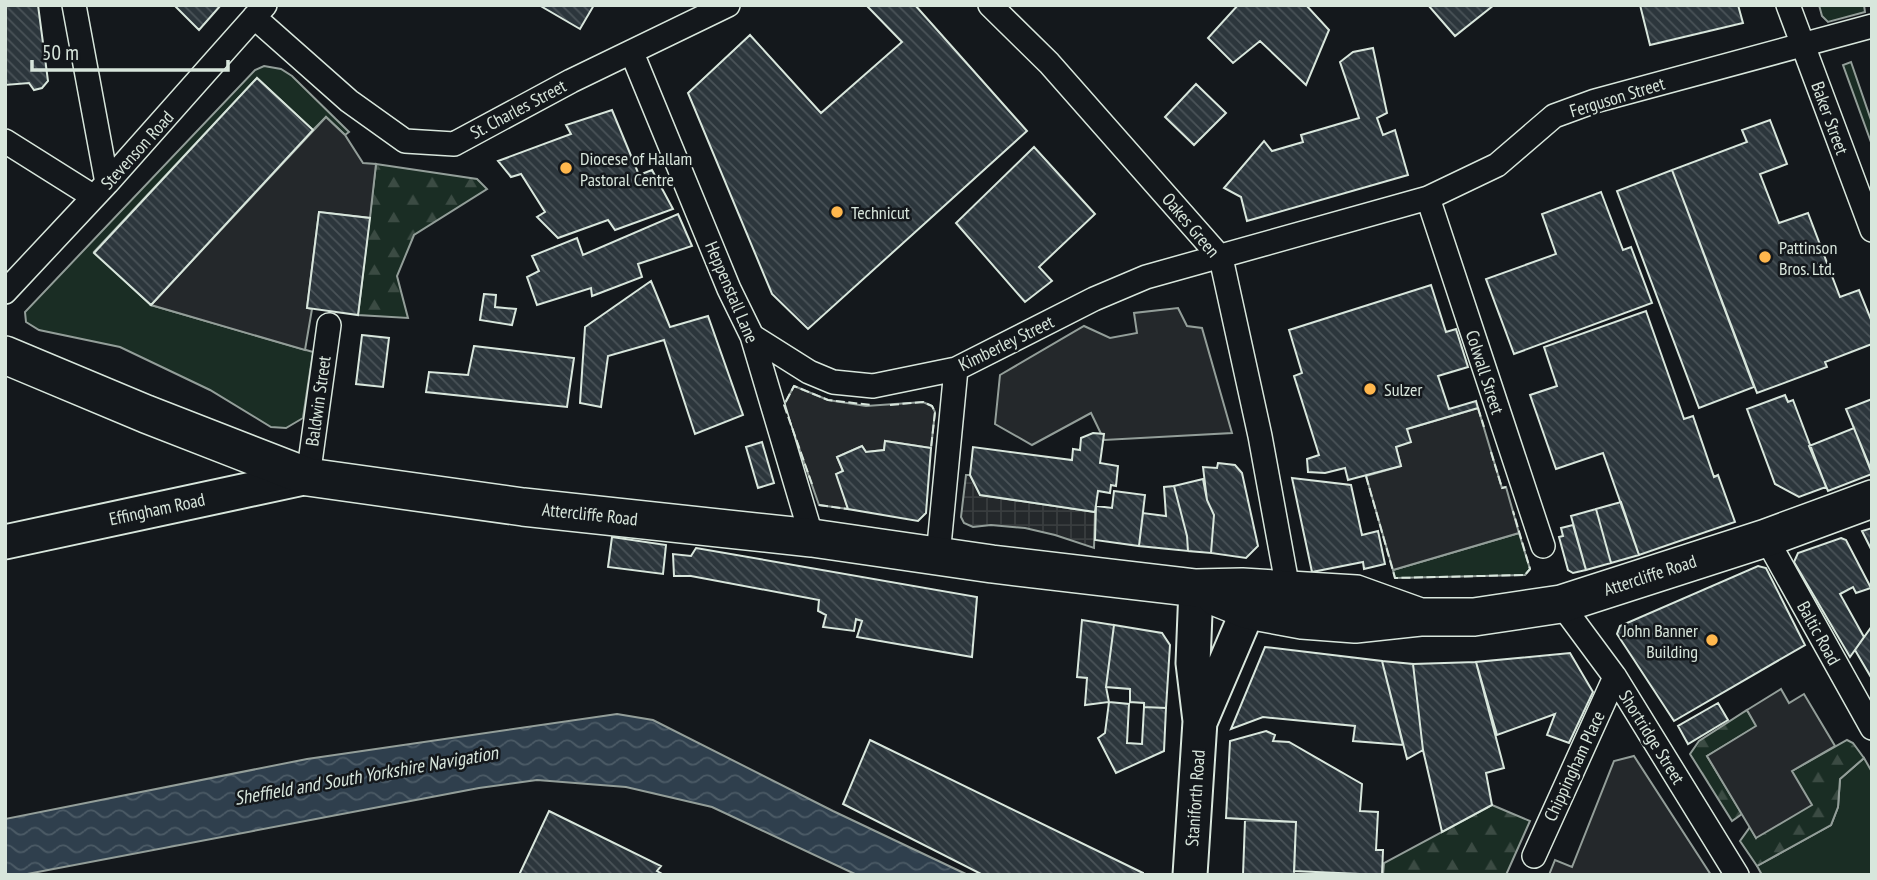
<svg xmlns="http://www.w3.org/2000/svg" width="1877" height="880" font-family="'PT Sans Narrow',sans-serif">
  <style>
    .grass { fill: #1a2d24; stroke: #939e99; stroke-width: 2 }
    .forest { fill: url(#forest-firs); stroke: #939e99; stroke-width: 2 }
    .parking { fill: #24282b; stroke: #939e99; stroke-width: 2 }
    .plaza { fill: url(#plaza-grid); stroke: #939e99; stroke-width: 2 }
    .water { fill: url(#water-waves); stroke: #939e99; stroke-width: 2 }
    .building { fill: url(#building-back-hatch); stroke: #d8e6dc; stroke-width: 2 }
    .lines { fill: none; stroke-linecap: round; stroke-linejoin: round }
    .street-casing { stroke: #d8e6dc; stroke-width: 26 }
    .secondary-casing { stroke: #d8e6dc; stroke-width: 37 }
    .primary-casing { stroke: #d8e6dc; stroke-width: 40 }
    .street { stroke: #14181c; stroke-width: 23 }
    .secondary { stroke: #14181c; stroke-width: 33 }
    .primary { stroke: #14181c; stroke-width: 37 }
    .fence { stroke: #d8e6dc; stroke-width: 2; stroke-dasharray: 9 3.5; stroke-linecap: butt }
    .poi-dot { fill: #ffb74d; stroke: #14181c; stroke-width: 2.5 }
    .labels { text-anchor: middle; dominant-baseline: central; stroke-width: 5; stroke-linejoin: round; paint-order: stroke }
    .street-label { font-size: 18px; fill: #d8e6dc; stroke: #14181c }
    .poi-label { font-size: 18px; fill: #d8e6dc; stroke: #14181c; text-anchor: start }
    .water-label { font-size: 19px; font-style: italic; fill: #d8e6dc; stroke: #14181c }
  </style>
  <defs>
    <pattern id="forest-firs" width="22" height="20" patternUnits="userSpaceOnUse" patternTransform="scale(1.75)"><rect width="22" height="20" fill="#1a2d24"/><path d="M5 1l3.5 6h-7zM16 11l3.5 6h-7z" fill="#3b4b43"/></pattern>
    <pattern id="plaza-grid" width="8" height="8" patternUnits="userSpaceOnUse" patternTransform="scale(1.75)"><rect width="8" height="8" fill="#24282b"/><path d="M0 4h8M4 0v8" fill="none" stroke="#393d3f"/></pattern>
    <pattern id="water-waves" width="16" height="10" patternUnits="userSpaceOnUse" patternTransform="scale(1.75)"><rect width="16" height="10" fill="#2f3f4d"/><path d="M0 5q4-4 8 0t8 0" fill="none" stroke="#4c5b66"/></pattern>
    <pattern id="building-back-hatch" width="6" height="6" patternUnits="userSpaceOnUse" patternTransform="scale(1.75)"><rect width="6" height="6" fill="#2c363c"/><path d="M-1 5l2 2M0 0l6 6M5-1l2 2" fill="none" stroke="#4a5358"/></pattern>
  </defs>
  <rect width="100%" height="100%" fill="#14181c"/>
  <path class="grass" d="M1819 5H1864L1865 12 1828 22 1822 16Z
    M1851 62 1872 123V145L1843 65Z
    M264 66 281 69 292 76 349 132 345 135 326 117 313 130 257 78 94 252 151 305 313 352 303 418 286 428 271 427 210 390 120 347 39 330 26 322 25 312 255 70Z
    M1519 533 1530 569 1525 575 1395 578 1393 570Z
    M1864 758 1872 772V875H1762L1757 866 1831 825 1838 807 1840 779Z"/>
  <path class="forest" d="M376 164 477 179 487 189 414 235 397 276 408 318 358 315Z
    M1747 710 1757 726 1707 756 1742 814 1732 821 1690 754 1699 741Z
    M1847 740 1853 743 1864 758 1840 779 1838 807 1831 825 1757 866 1740 841 1750 827 1756 838 1792 771Z
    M1492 805 1530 821 1506 875H1383L1384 863Z"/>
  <path class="parking" d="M326 117 345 135 363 163 376 164 370 218 319 212 307 308 312 309 305 350 151 305Z
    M1178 308 1187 326 1202 328 1232 433 1104 440 1091 413 1032 445 995 424 1000 375 1084 326 1110 338 1137 333 1134 313Z
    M794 386 828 400 866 406 923 402 932 406 935 412 931 448 885 441 884 450 866 452 862 446 837 457 843 471 837 474 848 509 819 505 784 405Z
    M1478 408 1502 488 1506 487 1519 533 1393 570 1366 476 1401 466 1396 447 1407 429Z
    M1781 689 1789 703 1804 694 1835 746 1792 771 1812 805 1756 838 1707 756 1756 726 1747 710Z
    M1634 756 1711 875H1549L1555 860 1572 867 1614 761Z"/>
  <path class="plaza" d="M966 475H970L981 495 1095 512 1094 548 1055 535 1025 528 991 525 973 527 964 523 961 517Z"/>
  <path class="water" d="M617 714 653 720 833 811 968 875H857L712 807 626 787 537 780 479 788 22 875H5V819L307 759Z"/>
  <path class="building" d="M5 5H38L48 81 42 88 34 90 29 83 5 85Z
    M174 5H221L199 30Z
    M539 5H594L580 29Z
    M866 5H915L1027 131 808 329 772 294 688 93 750 35 821 113 902 42Z
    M1238 5H1306L1329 30 1306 85 1260 41 1233 63 1208 38Z
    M1428 5H1494L1455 36Z
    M1640 5H1738L1743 23 1650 45Z
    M1373 48 1387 113 1377 118 1383 135 1395 130 1408 175 1247 221 1241 197 1224 188 1264 141 1272 151 1303 142 1301 135 1359 118 1340 62 1353 52Z
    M257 78 313 130 151 305 94 253Z
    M1196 84 1226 113 1194 145 1165 117Z
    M612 110 639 175 652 170 673 209 615 230 608 220 558 238 537 217 545 212 521 174 511 177 498 161 571 134 566 125Z
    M1770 120 1787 164 1760 174 1779 223 1808 213 1840 297 1859 290 1872 322V344L1825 362 1827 367 1757 393 1672 170 1747 142 1742 130Z
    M1034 147 1095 214 1039 267 1052 281 1025 302 956 223Z
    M1672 170 1754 387 1699 408 1617 191Z
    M1601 192 1623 250 1631 247 1652 303 1514 354 1486 279 1556 254 1542 214Z
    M319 212 370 218 358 315 307 308Z
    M678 214 692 246 638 264 642 277 592 296 591 288 537 305 527 277 539 271 532 256 577 238 583 255Z
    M651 281 670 327 708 316 743 415 695 434 664 340 608 356 601 407 580 403 585 327Z
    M1431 285 1446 332 1456 329 1468 367 1438 376 1449 409 1476 401 1478 408 1407 429 1411 442 1396 447 1401 466 1348 480 1345 468 1325 473 1308 472 1307 459 1319 455 1294 376 1302 373 1289 330Z
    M484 294 496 295 495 307 516 309 512 325 480 320Z
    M1646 311 1684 419 1693 416 1714 477 1718 475 1735 522 1639 555 1603 453 1556 469 1530 395 1557 386 1544 347Z
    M362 335 389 338 383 387 356 384Z
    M474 346 574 358 567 407 426 392 429 372 468 375Z
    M1785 395 1788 402 1793 400 1826 487 1799 497 1775 484 1747 409Z
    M1872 399V472L1846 409Z
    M1854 428 1872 474 1828 491 1809 446Z
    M1093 433 1104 434 1100 463 1118 466 1116 486 1111 485 1110 493 1098 491 1095 512 980 495 970 475 973 447 1072 460 1073 449 1080 450 1081 438Z
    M885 441 931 448 926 513 918 521 848 509 836 474 843 471 837 457 862 446 866 452 884 450Z
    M762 442 774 483 758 488 746 447Z
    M1218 463 1235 465 1242 473 1258 546 1246 558 1211 553 1214 515 1207 500 1203 467 1217 468Z
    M1292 478 1351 485 1362 535 1378 531 1385 564 1364 569 1363 562 1312 572Z
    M1203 479 1207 500 1214 515 1211 553 1188 551 1187 536 1174 486Z
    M1174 486 1187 536 1188 551 1139 546 1143 513 1166 516 1164 487Z
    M1114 491 1145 495 1139 546 1095 540 1096 506 1112 508Z
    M1621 502 1639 555 1611 563 1596 509Z
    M1596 509 1611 563 1586 570 1571 516Z
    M1573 525 1586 570 1573 573 1568 570 1559 537 1563 536 1561 528Z
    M1872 528V551L1862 531Z
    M612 537 666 545 663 574 608 567Z
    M1841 538 1846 540 1871 588 1856 593 1853 587 1840 594 1864 637 1850 657 1794 562 1798 553Z
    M696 548 977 597 972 657 857 637 862 621 856 619 854 631 823 627 826 615 818 611 819 600 691 576H674L673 554 691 556Z
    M1758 566 1766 568 1805 645 1674 721 1617 634 1620 626Z
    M1082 620 1114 625 1106 687 1109 702 1085 705 1087 678 1077 677Z
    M1114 625 1162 633 1170 645 1166 708 1144 707V703L1130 702V689L1106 687Z
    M1872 626V679L1855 650Z
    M1265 647 1382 661 1403 745 1353 741 1355 726 1263 717 1231 729Z
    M1570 653 1593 692 1569 743 1547 735 1555 714 1497 735 1476 662Z
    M1382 661 1413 664 1423 750 1407 759Z
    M1476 662 1504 768 1486 773 1492 805 1442 832 1423 750 1413 664Z
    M1109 702 1129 704 1127 743 1142 744 1144 707 1166 708 1164 751 1116 773 1098 738 1105 733Z
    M1718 703 1728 720 1688 744 1678 726Z
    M1266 731 1275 735 1273 741 1289 742 1362 784 1360 811 1378 812 1376 850H1383L1382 875 1294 871 1296 822 1226 818 1230 741Z
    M870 740 1143 873V875H983L843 804Z
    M549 811 661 866 657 871 664 875H519Z
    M1245 820 1296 822 1294 875H1243Z"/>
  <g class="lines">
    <g class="street-casing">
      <path id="street" d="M74 5 107 183
        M990 5 1049 63 1221 258 1260 436 1288 589
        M1788 5 1872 230
        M254 17 349 101 405 141 454 144 571 81 728 5
        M632 53 729 289 752 336 812 538
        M5 141 94 197
        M1428 198 1543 546
        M5 292 107 183 265 5
        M752 336 809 372 833 382 873 386 956 369 1094 299 1146 277 1428 198 1497 165 1554 116 1595 101 1872 26
        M308 477 329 325
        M1766 538 1872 728
        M938 556 956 369
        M1561 604 1615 677 1737 875
        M1534 856 1615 677"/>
    </g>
    <g class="secondary-casing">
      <path id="secondary" d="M5 542 308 477
        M1201 720 1248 610 1249 600 1242 587
        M1190 875 1200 721 1193 663 1196 588"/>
    </g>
    <g class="primary-casing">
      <path id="primary" d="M5 355 146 414 308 477 523 507 812 538 992 564 1196 588 1242 587 1356 594 1420 617
        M1216 597 1248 610 1302 620 1355 624 1420 617H1474L1561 604 1766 538 1872 499"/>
    </g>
    <use href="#street" class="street"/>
    <use href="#secondary" class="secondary"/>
    <use href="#primary" class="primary"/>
    <path class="fence" d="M890 405 923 402 932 406 935 412 931 448
      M1478 408 1484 427
      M1491 452 1502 488 1506 487
      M1366 476 1395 578 1525 575 1530 569 1513 511
      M812 484 784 405 794 386 828 400 871 405
      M819 505 848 509"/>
  </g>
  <g class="poi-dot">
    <circle cx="566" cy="168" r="7"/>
    <circle cx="837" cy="212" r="7"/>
    <circle cx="1765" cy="257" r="7"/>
    <circle cx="1370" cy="389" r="7"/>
    <circle cx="1712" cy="640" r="7"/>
  </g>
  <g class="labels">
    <g class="street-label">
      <text transform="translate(1617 97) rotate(-17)">Ferguson Street</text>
      <text transform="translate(518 109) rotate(-28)">St. Charles Street</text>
      <text transform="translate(1830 118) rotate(70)">Baker Street</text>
      <text transform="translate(137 150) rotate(-48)">Stevenson Road</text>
      <text transform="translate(1191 225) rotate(50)">Oakes Green</text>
      <text transform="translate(732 292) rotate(67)">Heppenstall Lane</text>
      <text transform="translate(1006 343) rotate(-26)">Kimberley Street</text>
      <text transform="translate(1485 372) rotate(72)">Colwall Street</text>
      <text transform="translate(318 401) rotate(-82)">Baldwin Street</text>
      <text transform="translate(157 509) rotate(-12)">Effingham Road</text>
      <text transform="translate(590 514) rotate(6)">Attercliffe Road</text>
      <text transform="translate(1650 575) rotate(-18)">Attercliffe Road</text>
      <text transform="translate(1819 633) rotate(61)">Baltic Road</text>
      <text transform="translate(1652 737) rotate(58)">Shortridge Street</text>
      <text transform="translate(1574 766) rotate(-65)">Chippingham Place</text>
      <text transform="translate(1195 798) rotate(-86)">Staniforth Road</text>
    </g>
    <g class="poi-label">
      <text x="580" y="158">Diocese of Hallam<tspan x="580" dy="21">Pastoral Centre</tspan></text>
      <text x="851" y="212">Technicut</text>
      <text x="1779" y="247">Pattinson<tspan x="1779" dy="21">Bros. Ltd.</tspan></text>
      <text x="1384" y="389">Sulzer</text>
      <text x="1698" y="630" text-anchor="end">John Banner<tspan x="1698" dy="21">Building</tspan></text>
    </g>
    <g class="water-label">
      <text transform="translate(366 775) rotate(-10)">Sheffield and South Yorkshire Navigation</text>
    </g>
  </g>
  <rect width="1877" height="880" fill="none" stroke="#d8e6dc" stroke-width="14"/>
  <path d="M32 60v10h196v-10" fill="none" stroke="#d8e6dc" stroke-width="3.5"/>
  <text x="42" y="60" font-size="21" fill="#d8e6dc" stroke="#14181c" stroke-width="5" paint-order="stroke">50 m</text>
</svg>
